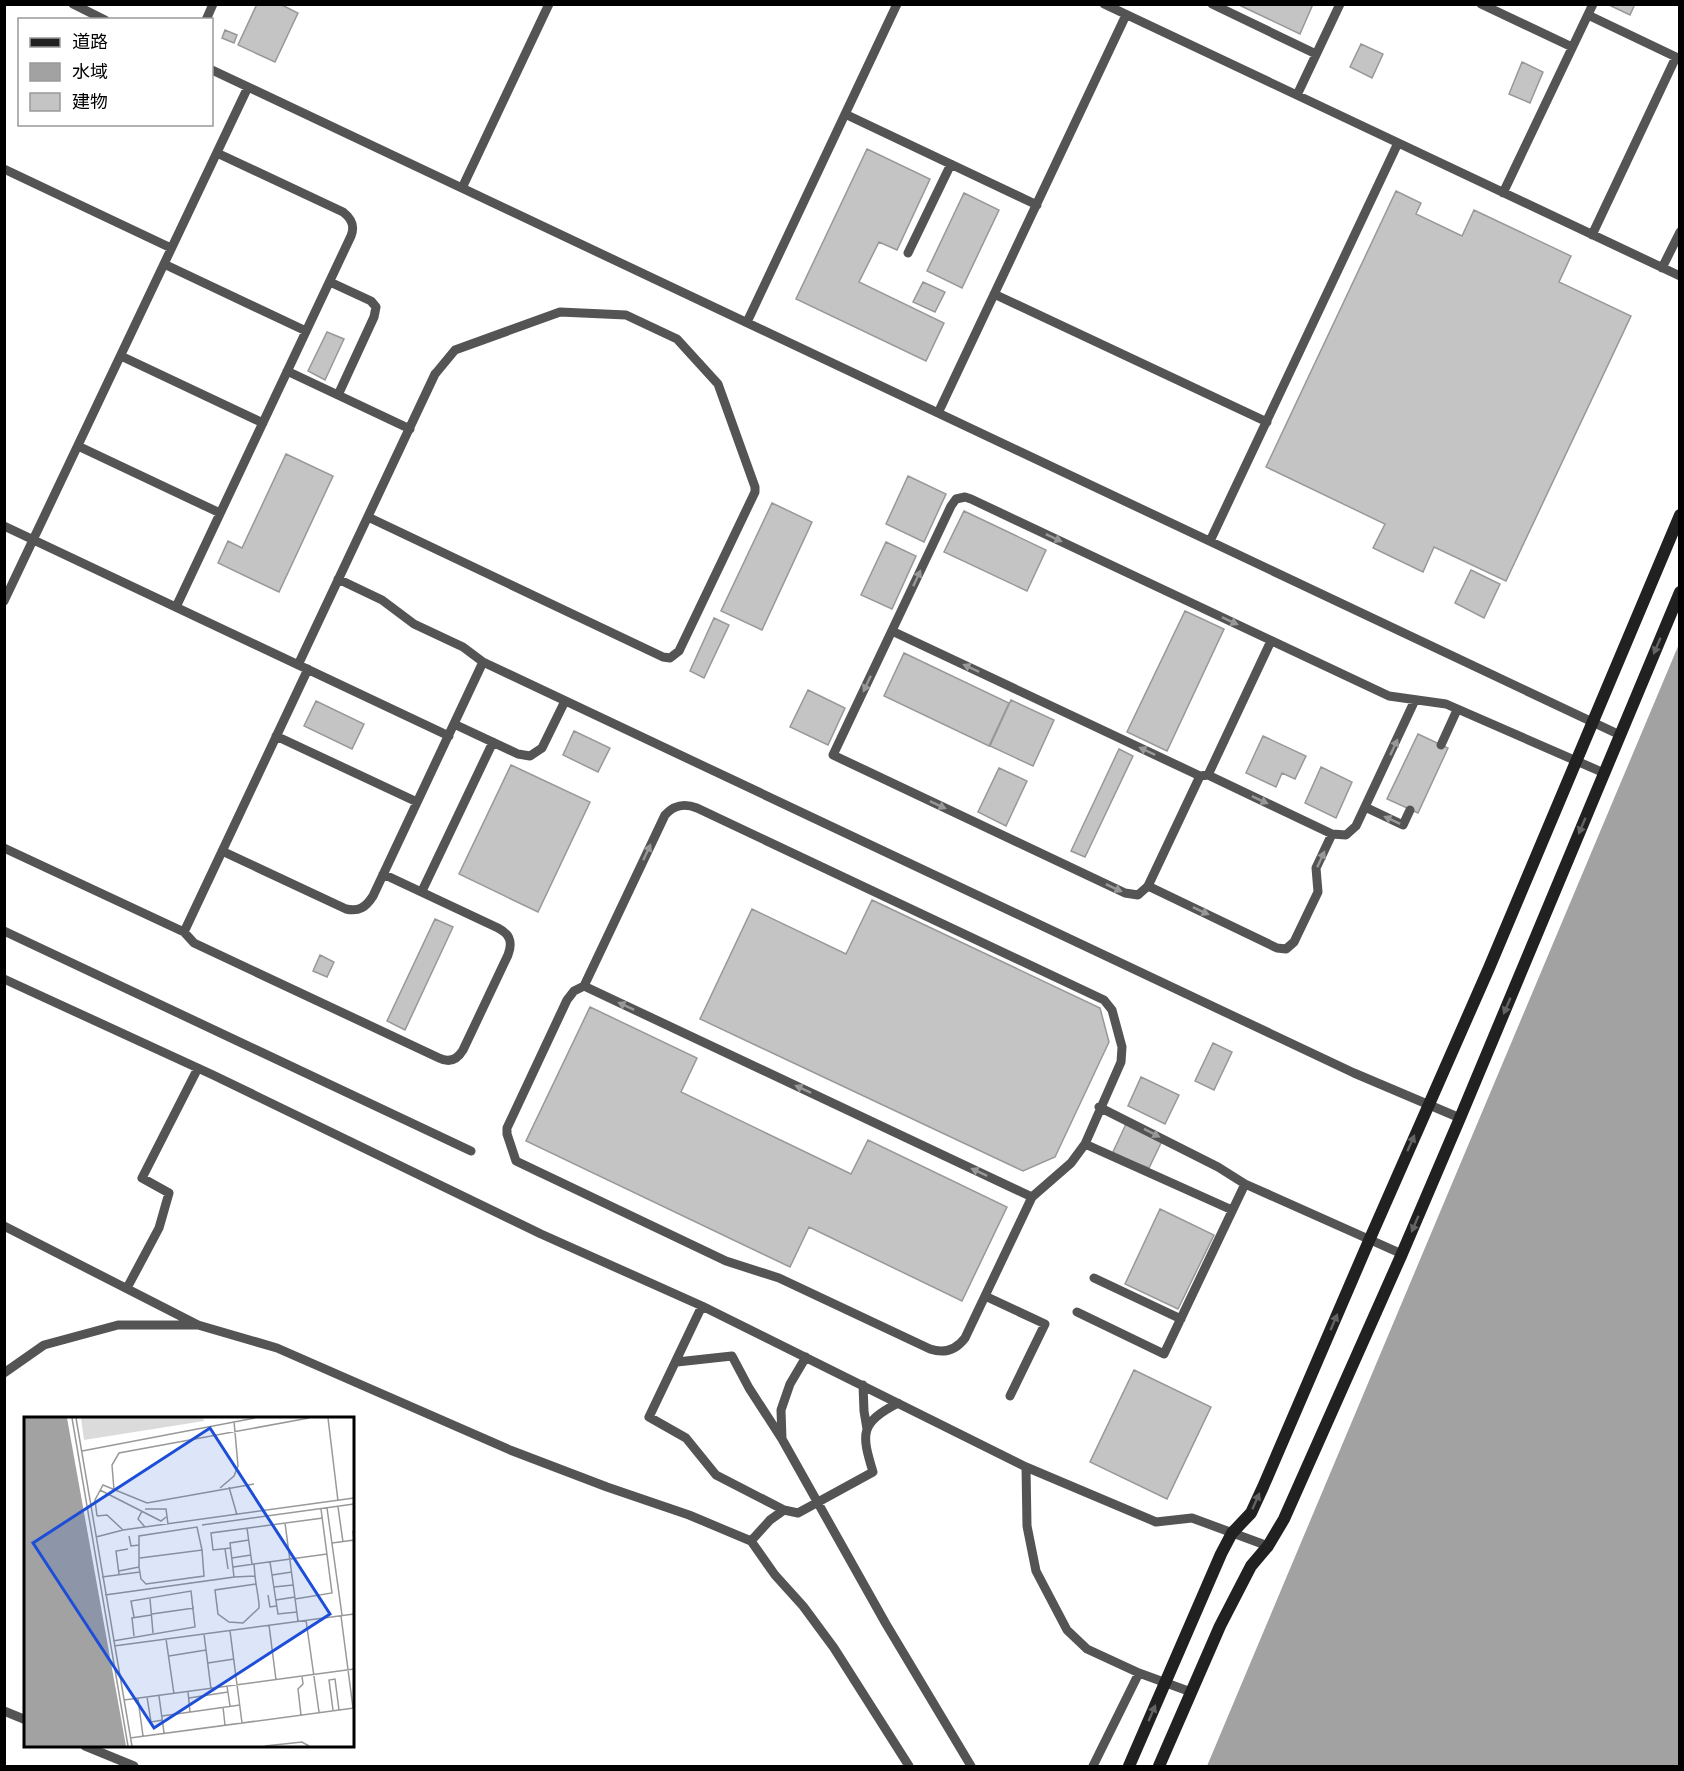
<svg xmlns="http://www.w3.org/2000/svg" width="1684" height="1771" font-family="'Alegreya Sans','Noto Sans JP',sans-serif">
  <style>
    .water { fill: #a2a2a2 }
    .building { fill: #c4c4c4; stroke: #989898; stroke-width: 1.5 }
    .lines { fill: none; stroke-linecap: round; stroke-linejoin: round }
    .lane { stroke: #545454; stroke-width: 9 }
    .secondary { stroke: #212121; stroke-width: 12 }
    .oneway { fill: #989898 }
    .oneway2 { fill: #646464 }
    .inset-road { fill: none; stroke: #999; stroke-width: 1.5 }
    .view { fill: #1d4ed8; fill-opacity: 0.15; stroke: #1d4ed8; stroke-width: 3 }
    .inset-edge { fill: none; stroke: #000; stroke-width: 3 }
  </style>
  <rect width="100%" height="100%" fill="#fff"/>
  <path class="water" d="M1679 644V1766H1207Z"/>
  <path class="building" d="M257 4H280L298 13 275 62 238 45Z
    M1237 4H1313L1300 34Z
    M1607 4H1635L1630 15Z
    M225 30 237 35 234 43 222 38Z
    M1361 44 1383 54 1372 78 1350 67Z
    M1522 62 1543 72 1530 103 1509 94Z
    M867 149 930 179 897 250 879 242 859 282 944 323 926 361 796 299Z
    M1396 191 1421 203 1416 214 1462 236 1474 210 1571 256 1559 282 1631 316 1506 581 1434 547 1423 572 1373 548 1385 524 1266 467Z
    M964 193 999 210 962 288 927 271Z
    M923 282 945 292 935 312 913 302Z
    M327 332 344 339 325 380 308 371Z
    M286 454 333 476 279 592 218 563 228 541 242 548Z
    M908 476 946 494 924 542 886 524Z
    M772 503 812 522 762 630 721 611Z
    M964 511 1046 550 1027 591 944 552Z
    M886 542 916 556 892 609 861 595Z
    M1471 570 1500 584 1484 618 1455 603Z
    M1185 611 1224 629 1167 751 1127 732Z
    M714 618 729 625 704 678 690 671Z
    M904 653 1009 703 989 746 884 696Z
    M808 690 845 708 828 745 790 727Z
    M1011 700 1054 720 1033 766 990 746Z
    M316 701 364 724 352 749 304 726Z
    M574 731 610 748 598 772 563 755Z
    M1418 734 1448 748 1418 813 1387 799Z
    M1263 736 1306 756 1295 779 1282 773 1276 787 1246 773Z
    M1119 749 1133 756 1085 857 1071 851Z
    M511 765 590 802 538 912 459 874Z
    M1321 767 1352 782 1336 818 1305 803Z
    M999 768 1027 781 1006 826 978 812Z
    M872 900 1100 1008 1109 1042 1055 1157 1023 1171 700 1019 752 909 846 954Z
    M435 919 453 927 405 1030 387 1021Z
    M320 955 334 962 327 977 313 971Z
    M590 1007 697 1058 681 1092 851 1174 868 1140 1007 1207 962 1301 809 1227 790 1267 526 1141Z
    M1213 1043 1232 1052 1214 1090 1195 1081Z
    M1141 1077 1179 1095 1165 1124 1128 1106Z
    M1126 1124 1159 1140 1161 1143 1149 1168 1112 1154Z
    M1160 1209 1214 1235 1178 1309 1125 1284Z
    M1134 1370 1211 1407 1167 1499 1090 1462Z"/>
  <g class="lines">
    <path class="lane" d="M73 4 105 20
      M1104 4 1680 276
      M1212 4 1316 54
      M1481 4 1572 47
      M1588 15 1676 57 1592 235
      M206 20 213 4
      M212 70 1620 735
      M1297 95 1340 4
      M845 114 1037 205
      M4 169 171 248
      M462 188 549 4
      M1503 193 1593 4
      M908 253 951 164
      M164 264 306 331
      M1662 268 1680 232
      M330 282 371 301 376 307 374 317 338 395
      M994 294 1267 422
      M747 322 897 4
      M121 356 263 423
      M287 371 410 429
      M938 413 1126 15
      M78 446 220 513
      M4 526 449 736
      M1210 541 1398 143
      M338 579 382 600 414 624 463 647 483 662
      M4 601 248 87
      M176 607 351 236C355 226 352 219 343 212L217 153
      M892 631 1200 776
      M1271 641 1208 775 1200 776 1148 886 1138 895 1125 893 833 755 951 506 956 499 965 497 971 499 1389 696 1446 704 1604 773
      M298 665C344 568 390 471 435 374L436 373 455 350 560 312 626 315 677 339 718 384 755 487V492L679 651 670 658 663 657 368 517
      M454 724 518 754 530 756 542 748 565 701
      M276 736 417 802
      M1441 745 1457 710
      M1208 775 1332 834 1346 835 1356 826 1415 700
      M1365 807 1403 825 1410 810
      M4 848 184 932 194 943 439 1058C449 1063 457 1060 463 1050L508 955C513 942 510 934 498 928L383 874
      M222 851 346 909C359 912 366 907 373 896L483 662 1354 1073 1460 1118
      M1148 886 1277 948 1286 949 1294 942 1318 892 1316 868 1332 834
      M422 891 493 742
      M4 931 471 1151
      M184 932 308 669
      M4 979 213 1075 541 1234 702 1306 1026 1467 1156 1522 1192 1518 1268 1546
      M584 986 574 991 567 1000 507 1128V1134L516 1161 726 1261 779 1278 930 1349C945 1354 956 1350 965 1338L1032 1197 1071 1163 1085 1144 1121 1062 1122 1047 1112 1010 1104 1000 697 808C684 803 674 805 665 815L584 986 1032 1197
      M1099 1107 1218 1167 1245 1184 1402 1254
      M1085 1144 1232 1210
      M4 1226 198 1325 277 1348 510 1450 607 1487 689 1515 751 1541 775 1575 803 1606 834 1648 909 1766
      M1094 1278 1181 1319
      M127 1288 159 1228 169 1193 142 1178 198 1068
      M985 1296 1045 1324 1010 1396
      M702 1306 649 1417 686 1438 716 1475 784 1510
      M1077 1312 1164 1354 1245 1184
      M677 1362 732 1356 749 1388 782 1439 886 1624 971 1766
      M4 1373 44 1345 118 1325H196
      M863 1385 864 1411 867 1429
      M782 1439 781 1410 790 1384 806 1357
      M1026 1467 1027 1526 1036 1571 1067 1630 1087 1649 1139 1673 1191 1692
      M751 1541 770 1520 784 1510 798 1513 873 1472C861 1433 860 1423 898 1403
      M4 1711 26 1720
      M85 1746 134 1766
      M1093 1766 1139 1673"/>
    <path class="secondary" d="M1129 1766 1221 1554 1232 1533 1251 1513 1263 1487 1368 1243 1489 968 1680 515
      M1159 1766 1220 1626 1251 1566 1268 1546 1284 1519 1401 1256 1460 1118 1680 592"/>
  </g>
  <defs><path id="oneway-solid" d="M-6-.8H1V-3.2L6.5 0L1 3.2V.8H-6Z" transform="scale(1.5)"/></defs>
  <g class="oneway">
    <use href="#oneway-solid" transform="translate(1054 538) rotate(25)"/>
    <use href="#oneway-solid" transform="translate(917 578) rotate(-65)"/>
    <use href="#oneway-solid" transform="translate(1230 621) rotate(25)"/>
    <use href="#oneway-solid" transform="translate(971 668) rotate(-155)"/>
    <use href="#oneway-solid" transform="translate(867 684) rotate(115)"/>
    <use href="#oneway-solid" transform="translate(1394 747) rotate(-65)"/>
    <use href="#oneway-solid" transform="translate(1147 751) rotate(-155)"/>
    <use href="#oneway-solid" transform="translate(1260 800) rotate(25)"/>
    <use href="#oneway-solid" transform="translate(938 805) rotate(25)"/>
    <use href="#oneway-solid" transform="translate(1392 820) rotate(-155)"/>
    <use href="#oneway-solid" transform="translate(647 852) rotate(-65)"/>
    <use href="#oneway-solid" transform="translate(1321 859) rotate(-65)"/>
    <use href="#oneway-solid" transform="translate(1114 888) rotate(25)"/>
    <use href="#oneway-solid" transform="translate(1201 911) rotate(25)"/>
    <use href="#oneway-solid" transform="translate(626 1006) rotate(-155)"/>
    <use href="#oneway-solid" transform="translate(803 1089) rotate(-155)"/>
    <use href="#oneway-solid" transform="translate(1152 1133) rotate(27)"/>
    <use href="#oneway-solid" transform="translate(979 1172) rotate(-155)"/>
  </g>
  <g class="oneway2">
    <use href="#oneway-solid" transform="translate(1657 646) rotate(113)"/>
    <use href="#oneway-solid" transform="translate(1582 826) rotate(113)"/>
    <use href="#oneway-solid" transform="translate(1507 1006) rotate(113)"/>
    <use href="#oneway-solid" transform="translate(1411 1143) rotate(-66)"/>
    <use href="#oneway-solid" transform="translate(1415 1224) rotate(113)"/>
    <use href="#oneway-solid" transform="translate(1334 1322) rotate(-67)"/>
    <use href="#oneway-solid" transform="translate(1256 1501) rotate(-66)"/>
    <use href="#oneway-solid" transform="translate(1152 1713) rotate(-67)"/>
  </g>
  <g transform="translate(24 1417)">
    <rect width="330" height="330" fill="#fff"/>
    <path d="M57 1H179L180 4 60 23Z" fill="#dbdbdb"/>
    <path d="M0 1H43L102 329H0Z" fill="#a2a2a2"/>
    <path class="inset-road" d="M48 1 104 329M52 1 108 329M304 1 314 84M58 34 231 1M205 70 213 98M196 71 210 59 214 49 210 4M76 73 137 104 142 100M90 73 88 48 95 36 285 1M314 90 319 125M303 91 318 198M121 92H142L144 107M118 94 114 102 121 110M73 99 71 83 79 68 123 86 230 67M73 99 83 98 99 113M261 106 274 204M178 108 330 87M223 111 228 147M105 119 107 129 115 128M72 120 99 113 330 81M308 126 330 123 329 114M207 131 189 133 187 116 299 101M201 132 204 152M116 141 178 133 180 159 122 167 117 162 115 150V119L173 110 178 133M208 141 227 138M246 145 254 197 273 195M230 147 231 159 232 167 234 179 235 187V191L219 206 205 205 194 197 191 173 232 167M209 150 303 137M95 154 115 150M95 157 92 134 104 132M248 158 268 155M78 160 116 155M210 160 231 159M250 170 269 168M81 178 210 160 206 126 225 123M244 178 246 190 252 189M126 182 129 216M271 182 308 176 297 92M252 183 271 180M128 197 170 191M317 199 329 291M282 203 295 295M245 208 252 263M206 214 218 306M180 217 187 272M110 219 108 201 127 198M142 222 150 277M89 224 171 210 167 174 107 184 110 200M90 229 330 197M145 239 182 233M184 246 210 242M203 269 206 289M164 275 166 295M135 279 140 316M123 280 127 305 139 303M165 281 204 275M114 282 119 319M100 283 330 252M199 290 201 308M309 293 305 263 311 262 315 293M277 298 274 272 279 267 278 259M138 299 216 288M106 321 330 291M241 329 278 325 285 329"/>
    <path class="view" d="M186 11 306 197 130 311 9 126Z"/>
    <rect width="330" height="330" class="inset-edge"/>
  </g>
  <rect width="1684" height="1771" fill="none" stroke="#000000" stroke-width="12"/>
  <rect x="18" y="18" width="195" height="108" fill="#ffffff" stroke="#999999" stroke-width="1.5"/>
  <rect x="30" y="38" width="30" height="9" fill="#212121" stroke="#999999" stroke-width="1.5"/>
  <text x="72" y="48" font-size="18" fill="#000000">道路</text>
  <rect x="30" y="63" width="30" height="18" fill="#a2a2a2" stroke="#999999" stroke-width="1.5"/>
  <text x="72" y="78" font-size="18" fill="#000000">水域</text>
  <rect x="30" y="93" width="30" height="18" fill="#c4c4c4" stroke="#999999" stroke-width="1.5"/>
  <text x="72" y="108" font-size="18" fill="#000000">建物</text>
</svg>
